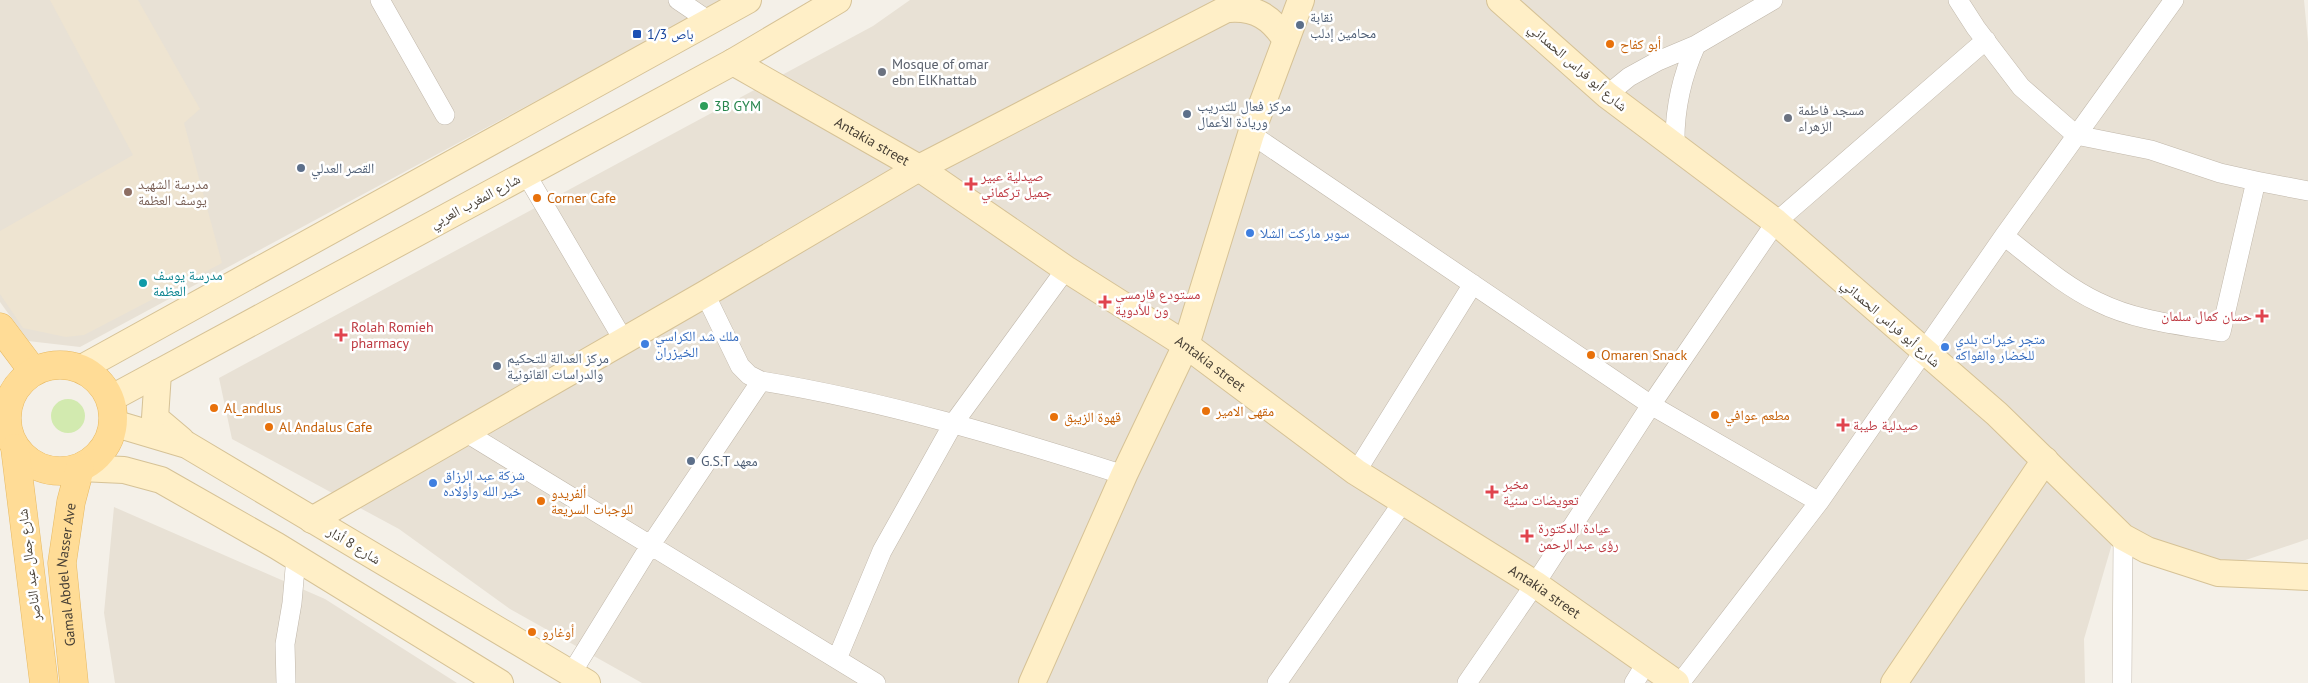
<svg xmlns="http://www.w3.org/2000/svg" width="2308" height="683" font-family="'PT Sans','Noto Naskh Arabic',sans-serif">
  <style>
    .residential { fill: #e8e1d5 }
    .education { fill: #eee4d1 }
    .green { fill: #d2eaaf }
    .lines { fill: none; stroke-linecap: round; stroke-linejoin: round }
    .street-casing { stroke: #c0b7aa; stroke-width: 20 }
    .secondary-casing { stroke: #d6c296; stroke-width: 28 }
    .primary-casing { stroke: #e7b962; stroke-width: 29 }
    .street { stroke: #fff; stroke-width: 19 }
    .secondary { stroke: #ffefc7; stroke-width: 26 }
    .primary { stroke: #ffdc96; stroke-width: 28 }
    .service-dot { fill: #5c6f8a; stroke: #fff; stroke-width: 2 }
    .transit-dot { fill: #1a4fb4; stroke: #fff; stroke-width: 2 }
    .food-dot { fill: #e8710a; stroke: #fff; stroke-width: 2 }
    .worship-dot { fill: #6b7280; stroke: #fff; stroke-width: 2 }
    .leisure-dot { fill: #2e9e5b; stroke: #fff; stroke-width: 2 }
    .health-dot { fill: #e0444e; stroke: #fff; stroke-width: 2 }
    .education-dot { fill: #8d6e63; stroke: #fff; stroke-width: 2 }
    .shop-dot { fill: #3f7fe0; stroke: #fff; stroke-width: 2 }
    .culture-dot { fill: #0f9aa8; stroke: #fff; stroke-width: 2 }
    .labels { text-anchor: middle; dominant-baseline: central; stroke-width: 5; stroke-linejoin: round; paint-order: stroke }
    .service-label { font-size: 14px; fill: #4e5e75; stroke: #fff; text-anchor: start }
    .transit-label { font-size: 14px; fill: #164399; stroke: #fff; text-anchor: start }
    .food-label { font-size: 14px; fill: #c56008; stroke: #fff; text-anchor: start }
    .worship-label { font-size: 14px; fill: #5b616d; stroke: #fff; text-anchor: start }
    .street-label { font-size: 14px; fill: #484036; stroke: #fff }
    .leisure-label { font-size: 14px; fill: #27864d; stroke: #fff; text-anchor: start }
    .health-label { font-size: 14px; fill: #be3a42; stroke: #fff; text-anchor: start }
    .education-label { font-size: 14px; fill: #785e54; stroke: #fff; text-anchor: start }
    .shop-label { font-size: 14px; fill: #366cbe; stroke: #fff; text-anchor: start }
    .culture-label { font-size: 14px; fill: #0d838f; stroke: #fff; text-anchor: start }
  </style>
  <rect width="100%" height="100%" fill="#f4f0e8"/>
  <path class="residential" d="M0 0H723L80 347 28 341 0 302Z
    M910 0H2304L2308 42V539L2228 566 2117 527 2084 639 2085 683H642L510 609 399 529 232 439 219 378 873 26Z
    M114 507 325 599 457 683H115L104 613Z"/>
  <path class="education" d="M50 0H138L200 109 184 123 222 263 84 335 66 337 23 328 0 294V231L133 155Z"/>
  <path class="green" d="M51 416a17 17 0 1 1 34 0a17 17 0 1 1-34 0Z"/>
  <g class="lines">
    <g class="street-casing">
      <path id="street" d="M380 0 445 115
        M678 0 709 21
        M1958 0 1976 28 2021 87 2076 135 2151 150 2220 173 2256 181 2308 191
        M1607 95 1629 77 1658 61 1696 45 1773 0
        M1251 134 1651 405 1819 502
        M1675 147C1674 111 1681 78 1696 45
        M526 174 624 341
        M2004 236C2034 259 2064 286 2098 302 2136 321 2180 325 2221 332L2256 181
        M705 294 740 366 749 375 761 381C884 401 1005 437 1124 475
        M465 432 876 683
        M1356 472 1473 284
        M837 659 882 551 953 424 1066 269
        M571 674 650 546 761 381
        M286 683 285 644 292 603 296 557
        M1277 683 1403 502
        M1467 683 1535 584 1651 405 1776 222 1986 40
        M1634 683 1647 662
        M1680 683 1819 502 2004 236 2174 0
        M2122 683 2123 537"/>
    </g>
    <g class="secondary-casing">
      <g id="secondary">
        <path d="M1500 0 1607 95 1776 222 1997 414 2123 537 2147 550 2218 573 2308 577"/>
        <path d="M1229 9C1256 7 1272 18 1286 40"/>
        <path id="s1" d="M733 62 919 168 1066 269 1186 345 1356 472 1535 584 1676 683"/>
        <path d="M82 368 748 0"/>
        <path d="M158 373 155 418 181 440"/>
        <path d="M110 399 733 62 838 0"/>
        <path d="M113 423 187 445 587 683"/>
        <path d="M80 468 124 470 161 480 277 546 500 683"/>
        <path d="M312 520 705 294 919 168 1244 0"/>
        <path d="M1032 683 1124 475 1186 345 1251 134 1301 0"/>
        <path d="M1894 683 2045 460"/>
      </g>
    </g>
    <g class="primary-casing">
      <g id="primary">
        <path d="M0 327 33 371"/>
        <circle cx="60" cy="418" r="53"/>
        <path d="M15 448 44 683"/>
        <path id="s2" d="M74 683 62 563 71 502 80 468"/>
      </g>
    </g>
    <use href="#street" class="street"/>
    <use href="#secondary" class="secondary"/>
    <use href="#primary" class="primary"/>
  </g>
  <g class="service-dot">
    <circle cx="1300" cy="25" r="5"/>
    <circle cx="1187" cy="114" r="5"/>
    <circle cx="301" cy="168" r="5"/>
    <circle cx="497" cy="366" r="5"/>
    <circle cx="691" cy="461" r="5"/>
  </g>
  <rect class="transit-dot" x="632" y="29" width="10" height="10" rx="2.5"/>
  <g class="food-dot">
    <circle cx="1610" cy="44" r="5"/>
    <circle cx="537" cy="198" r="5"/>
    <circle cx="1591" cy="355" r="5"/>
    <circle cx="214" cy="408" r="5"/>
    <circle cx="1206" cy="411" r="5"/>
    <circle cx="1715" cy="415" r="5"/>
    <circle cx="1054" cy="417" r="5"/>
    <circle cx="269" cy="427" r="5"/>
    <circle cx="541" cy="501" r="5"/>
    <circle cx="532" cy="632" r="5"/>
  </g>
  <g class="worship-dot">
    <circle cx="882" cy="72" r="5"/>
    <circle cx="1788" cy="118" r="5"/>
  </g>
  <circle class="leisure-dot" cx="704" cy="106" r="5"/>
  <g class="health-dot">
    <path d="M968.5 176.5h5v5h5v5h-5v5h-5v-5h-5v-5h5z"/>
    <path d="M1102.5 294.5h5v5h5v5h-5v5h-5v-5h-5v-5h5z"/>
    <path d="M2259.5 308.5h5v5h5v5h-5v5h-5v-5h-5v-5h5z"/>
    <path d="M338.5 327.5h5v5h5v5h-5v5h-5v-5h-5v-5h5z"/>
    <path d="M1840.5 417.5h5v5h5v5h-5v5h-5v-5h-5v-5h5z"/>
    <path d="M1489.5 484.5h5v5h5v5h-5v5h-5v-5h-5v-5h5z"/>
    <path d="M1524.5 528.5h5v5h5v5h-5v5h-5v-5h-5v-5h5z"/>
  </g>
  <circle class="education-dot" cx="128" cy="192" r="5"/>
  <g class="shop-dot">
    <circle cx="1250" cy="233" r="5"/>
    <circle cx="645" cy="344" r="5"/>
    <circle cx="1945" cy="347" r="5"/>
    <circle cx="433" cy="483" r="5"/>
  </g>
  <circle class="culture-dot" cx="143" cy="283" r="5"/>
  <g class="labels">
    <g class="service-label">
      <text x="1310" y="17">نقابة<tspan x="1310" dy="16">محامين إدلب</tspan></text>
      <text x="1197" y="106">مركز فعال للتدريب<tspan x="1197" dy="16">وريادة الأعمال</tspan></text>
      <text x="311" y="168">القصر العدلي</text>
      <text x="507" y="358">مركز العدالة للتحكيم<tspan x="507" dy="16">والدراسات القانونية</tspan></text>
      <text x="701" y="461">G.S.T معهد</text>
    </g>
    <g class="transit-label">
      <text x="647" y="34">باص 1/3</text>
    </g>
    <g class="food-label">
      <text x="1620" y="44">أبو كفاح</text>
      <text x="547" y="198">Corner Cafe</text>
      <text x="1601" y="355">Omaren Snack</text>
      <text x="224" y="408">Al_andlus</text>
      <text x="1216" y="411">مقهى الامير</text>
      <text x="1725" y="415">مطعم عوافي</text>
      <text x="1064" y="417">قهوة الزيبق</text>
      <text x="279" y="427">Al Andalus Cafe</text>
      <text x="551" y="493">ألفريدو<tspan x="551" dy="16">للوجبات السريعة</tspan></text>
      <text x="542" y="632">أوغارو</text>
    </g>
    <g class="worship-label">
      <text x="892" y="64">Mosque of omar<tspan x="892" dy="16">ebn ElKhattab</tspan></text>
      <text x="1798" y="110">مسجد فاطمة<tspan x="1798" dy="16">الزهراء</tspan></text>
    </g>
    <g class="street-label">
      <text transform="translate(1578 67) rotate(41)">شارع أبو فراس الحمداني</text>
      <text stroke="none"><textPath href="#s1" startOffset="160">Antakia street</textPath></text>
      <text transform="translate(475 201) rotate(-28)">شارع المغرب العربي</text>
      <text transform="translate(1891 323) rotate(41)">شارع أبو فراس الحمداني</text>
      <text stroke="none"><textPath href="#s1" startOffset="565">Antakia street</textPath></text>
      <text transform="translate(354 545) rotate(31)">شارع 8 أذار</text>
      <text transform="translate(29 565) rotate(-97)">شارع جمال عبد الناصر</text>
      <text stroke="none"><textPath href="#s2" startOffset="109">Gamal Abdel Nasser Ave</textPath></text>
      <text stroke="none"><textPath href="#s1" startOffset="970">Antakia street</textPath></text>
    </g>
    <g class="leisure-label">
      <text x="714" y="106">3B GYM</text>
    </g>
    <g class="health-label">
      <text x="981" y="176">صيدلية عبير<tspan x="981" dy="16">جميل تركماني</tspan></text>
      <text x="1115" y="294">مستودع فارمسي<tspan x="1115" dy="16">ون للأدوية</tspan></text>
      <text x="2252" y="316" text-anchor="end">حسان كمال سلمان</text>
      <text x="351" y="327">Rolah Romieh<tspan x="351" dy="16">pharmacy</tspan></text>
      <text x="1853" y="425">صيدلية طيبة</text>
      <text x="1503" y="484">مخبر<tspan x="1503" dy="16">تعويضات سنية</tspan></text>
      <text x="1538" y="528">عيادة الدكتورة<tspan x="1538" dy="16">رؤى عبد الرحمن</tspan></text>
    </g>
    <g class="education-label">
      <text x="138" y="184">مدرسة الشهيد<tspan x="138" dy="16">يوسف العظمة</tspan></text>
    </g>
    <g class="shop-label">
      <text x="1260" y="233">سوبر ماركت الشلا</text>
      <text x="655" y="336">ملك شد الكراسي<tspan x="655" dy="16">الخيزران</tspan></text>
      <text x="1955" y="339">متجر خيرات بلدي<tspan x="1955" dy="16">للخضار والفواكه</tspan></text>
      <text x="443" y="475">شركة عبد الرزاق<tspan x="443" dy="16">خير الله وأولاده</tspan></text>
    </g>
    <g class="culture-label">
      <text x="153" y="275">مدرسة يوسف<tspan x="153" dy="16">العظمة</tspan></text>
    </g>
  </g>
</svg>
